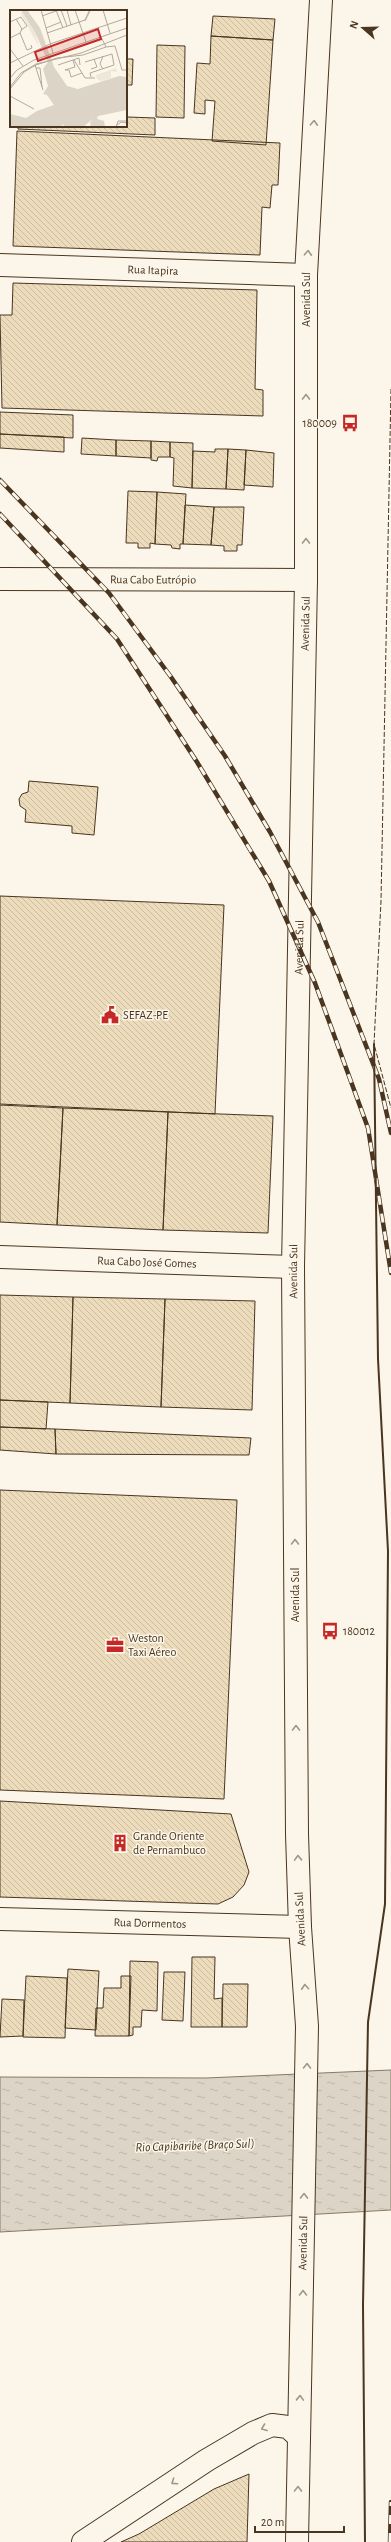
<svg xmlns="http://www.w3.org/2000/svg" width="391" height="2542" font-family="'Alegreya Sans',sans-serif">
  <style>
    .water { fill: url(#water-ripples); stroke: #887966 }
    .building { fill: url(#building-back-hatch); stroke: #4a3520 }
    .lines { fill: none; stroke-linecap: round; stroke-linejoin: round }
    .street-casing { stroke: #4a3520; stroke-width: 24 }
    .secondary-casing { stroke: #4a3520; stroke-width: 24 }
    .highway-casing { stroke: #4a3520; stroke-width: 24 }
    .street { stroke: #fbf6e9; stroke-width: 22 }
    .secondary { stroke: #fbf6e9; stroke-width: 22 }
    .highway { stroke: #fbf6e9; stroke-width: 22 }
    .rail-casing { stroke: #4a3520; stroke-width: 4.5 }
    .rail { stroke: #fbf6e9; stroke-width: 3; stroke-dasharray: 9; stroke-linecap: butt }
    .fence { stroke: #4a3520; stroke-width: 1; stroke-dasharray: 5 2; stroke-linecap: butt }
    .wall { stroke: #4a3520; stroke-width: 2 }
    .oneway { stroke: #a29684 }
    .labels { text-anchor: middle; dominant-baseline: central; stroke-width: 3; stroke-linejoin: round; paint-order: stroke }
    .street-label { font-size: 12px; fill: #4a3520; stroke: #fbf6e9 }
    .poi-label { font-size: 12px; fill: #4a3520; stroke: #fbf6e9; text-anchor: start }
    .water-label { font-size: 13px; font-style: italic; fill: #4a3520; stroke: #fbf6e9 }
    .inset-river { fill: none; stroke: #dcd4c6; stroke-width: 2 }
    .inset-road { fill: none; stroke: #b4a999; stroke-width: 1 }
    .view { fill: #c62828; fill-opacity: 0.15; stroke: #c62828; stroke-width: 2 }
    .inset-edge { fill: none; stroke: #4a3520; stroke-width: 2 }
  </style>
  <defs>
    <pattern id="water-ripples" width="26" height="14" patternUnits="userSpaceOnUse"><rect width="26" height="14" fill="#dcd4c6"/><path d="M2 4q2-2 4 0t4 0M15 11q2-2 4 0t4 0" fill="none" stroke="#beb7aa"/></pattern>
    <pattern id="building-back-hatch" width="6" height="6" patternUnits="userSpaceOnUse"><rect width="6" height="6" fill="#ecdcbc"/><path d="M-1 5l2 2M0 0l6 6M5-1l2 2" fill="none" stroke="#ccbda1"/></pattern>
  </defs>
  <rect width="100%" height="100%" fill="#fbf6e9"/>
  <path class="water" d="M391 2070V2210L0 2232V2077L206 2078Z"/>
  <path class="building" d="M213 16 275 19 273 40 211 36Z
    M211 36 273 40 266 145 212 141 215 101 205 100V114L194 113 197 63 210 64Z
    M157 45 185 46 184 118 156 117Z
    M126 59H133L132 85H126Z
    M126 115 128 117 155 118V135L18 129V126H126Z
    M17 131 280 143 278 185H272L270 208 262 207 260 255 13 246Z
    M13 283 257 290 255 389 263 390V416L2 408 0 315H12Z
    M0 412 73 415V438L0 434Z
    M0 434 64 437V452L0 448Z
    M82 438 116 440V456L81 454Z
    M116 440 151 441V458L116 456Z
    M151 441 170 442V457H158L157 461 151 460Z
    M170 442 193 443 192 488 173 486 174 458 170 457Z
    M215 449H228L226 489 192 488 193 451 215 452Z
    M228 449 246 450 244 490 226 489Z
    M246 450 274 453 273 487 244 485Z
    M128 491 157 492 155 544 150 543V548H138V543H126Z
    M157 492 186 494 183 544H180V549L172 548 171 545 155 544Z
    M185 505 214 507 211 545 183 544Z
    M214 507H244L242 545H237V551H224V546L211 545Z
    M29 781 98 787 94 835 72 833V826L25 822 26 810 20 806 19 799 22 794 28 792Z
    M0 896 224 905 215 1114 0 1104Z
    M0 1105 63 1108 57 1225 0 1222Z
    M63 1108 168 1112 163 1230 57 1225Z
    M168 1112 273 1116 268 1233 163 1230Z
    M0 1295 73 1297 70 1403 0 1400Z
    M73 1297 165 1299 161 1407 70 1403Z
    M165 1299 255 1301 252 1410 161 1407Z
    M0 1400 48 1402 46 1429 0 1427Z
    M0 1427 55 1429 56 1454 0 1450Z
    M55 1429 251 1438 249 1455 56 1454Z
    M0 1490 237 1500 224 1799 0 1790Z
    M0 1801 231 1814 249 1872 244 1885 233 1897 218 1904 0 1897Z
    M192 1957H215L214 1999 222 1998V2027H191Z
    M130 1961 158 1962 157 2011 142 2010 141 2027H133V2035L129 2036Z
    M68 1969 99 1971 96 2030 65 2028Z
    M164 1972H185L183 2021 162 2020Z
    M26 1976 67 1978 65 2038 23 2037Z
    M121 1976H131L129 2036H95L96 2008H103L104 1988H121Z
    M223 1984H248L247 2027H222Z
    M2 1999 24 2000 23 2036 0 2037Z
    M249 2474 247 2542H121L139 2534 214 2489Z"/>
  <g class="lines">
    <g class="street-casing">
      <g id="street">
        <path id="s1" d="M0 265 306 275"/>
        <path id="s2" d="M0 1257 293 1267"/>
        <path id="s3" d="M0 1919 300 1927"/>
      </g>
    </g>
    <g class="secondary-casing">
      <g id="secondary">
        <path id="s4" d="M0 579 306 580"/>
      </g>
    </g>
    <g class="highway-casing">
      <g id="highway">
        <path d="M83 2542 207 2460 253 2433 272 2425 288 2427 299 2437"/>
        <path id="s5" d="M297 2542 307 2026 300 1927 297 1834 293 1267 306 580V275L321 0"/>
      </g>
    </g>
    <use href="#street" class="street"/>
    <use href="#secondary" class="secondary"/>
    <use href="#highway" class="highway"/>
    <g class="rail-casing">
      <path id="rail" d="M0 480 109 593 171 677 225 756 270 832 318 922 379 1079 391 1133
        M0 514 117 639 197 762 269 881 315 983 368 1128 391 1273
        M390 2542 391 2502"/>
    </g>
    <use href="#rail" class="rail"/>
    <path class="fence" d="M391 389 381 901 374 1044 391 1108"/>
    <path class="wall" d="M365 2542 363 2305 368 2022 385 1904 388 1551 378 1359 374 1044"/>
  </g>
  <defs><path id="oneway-chevron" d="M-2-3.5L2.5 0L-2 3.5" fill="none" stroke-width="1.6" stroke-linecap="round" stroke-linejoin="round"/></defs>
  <g class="oneway">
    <use href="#oneway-chevron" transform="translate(314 123) rotate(-87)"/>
    <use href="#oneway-chevron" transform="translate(308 253) rotate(-87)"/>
    <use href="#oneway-chevron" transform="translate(306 397) rotate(-90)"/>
    <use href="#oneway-chevron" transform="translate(306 541) rotate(-90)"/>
    <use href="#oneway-chevron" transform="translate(295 1542) rotate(-90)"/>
    <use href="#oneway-chevron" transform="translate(296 1728) rotate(-90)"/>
    <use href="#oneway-chevron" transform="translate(298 1858) rotate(-92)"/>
    <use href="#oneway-chevron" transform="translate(305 1987) rotate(-94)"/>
    <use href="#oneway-chevron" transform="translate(307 2066) rotate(-89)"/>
    <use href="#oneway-chevron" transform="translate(304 2196) rotate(-89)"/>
    <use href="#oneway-chevron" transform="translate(303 2293) rotate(-90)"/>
    <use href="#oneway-chevron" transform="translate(300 2398) rotate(-88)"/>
    <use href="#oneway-chevron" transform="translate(264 2428) rotate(159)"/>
    <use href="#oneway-chevron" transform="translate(174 2482) rotate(146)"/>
    <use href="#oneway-chevron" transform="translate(298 2489) rotate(-89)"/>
  </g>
  <defs>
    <g id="bus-bare" transform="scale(1.38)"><path d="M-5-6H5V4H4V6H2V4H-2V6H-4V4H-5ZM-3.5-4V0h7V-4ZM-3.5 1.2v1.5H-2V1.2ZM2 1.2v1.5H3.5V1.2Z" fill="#c62828" stroke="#fbf6e9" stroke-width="2.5" paint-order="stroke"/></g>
    <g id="civic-bare" transform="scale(1.38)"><path d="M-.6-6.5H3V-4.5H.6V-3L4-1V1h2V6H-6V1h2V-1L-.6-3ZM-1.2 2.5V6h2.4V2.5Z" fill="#c62828" stroke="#fbf6e9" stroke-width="2.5" paint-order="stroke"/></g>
    <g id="office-bare" transform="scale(1.38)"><path d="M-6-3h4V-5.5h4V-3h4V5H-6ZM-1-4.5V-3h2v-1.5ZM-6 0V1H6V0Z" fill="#c62828" stroke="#fbf6e9" stroke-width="2.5" paint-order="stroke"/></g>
    <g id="building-bare" transform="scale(1.38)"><path d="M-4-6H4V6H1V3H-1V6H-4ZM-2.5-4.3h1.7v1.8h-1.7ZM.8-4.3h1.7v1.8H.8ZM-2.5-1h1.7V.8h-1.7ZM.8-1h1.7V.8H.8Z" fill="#c62828" stroke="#fbf6e9" stroke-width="2.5" paint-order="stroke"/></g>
  </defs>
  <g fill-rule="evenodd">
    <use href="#bus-bare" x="350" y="423"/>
    <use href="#civic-bare" x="110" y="1015"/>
    <use href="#bus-bare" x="330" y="1631"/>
    <use href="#office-bare" x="115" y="1645"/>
    <use href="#building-bare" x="120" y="1843"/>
  </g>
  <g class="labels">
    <g class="street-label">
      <text stroke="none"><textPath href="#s1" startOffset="153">Rua Itapira</textPath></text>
      <text stroke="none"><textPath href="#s5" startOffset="2243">Avenida Sul</textPath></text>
      <text stroke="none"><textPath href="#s4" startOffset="153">Rua Cabo Eutrópio</textPath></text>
      <text stroke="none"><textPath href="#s5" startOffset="1919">Avenida Sul</textPath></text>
      <text stroke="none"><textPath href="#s5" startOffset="1595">Avenida Sul</textPath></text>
      <text stroke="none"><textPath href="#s2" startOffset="147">Rua Cabo José Gomes</textPath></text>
      <text stroke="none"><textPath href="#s5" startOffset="1271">Avenida Sul</textPath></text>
      <text transform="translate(295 1595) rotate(-90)">Avenida Sul</text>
      <text transform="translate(300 1919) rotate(-93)">Avenida Sul</text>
      <text stroke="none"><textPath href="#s3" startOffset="150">Rua Dormentos</textPath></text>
      <text stroke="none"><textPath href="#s5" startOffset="299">Avenida Sul</textPath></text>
    </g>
    <g class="poi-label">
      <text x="337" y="423" text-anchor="end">180009</text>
      <text x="123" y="1015">SEFAZ-PE</text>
      <text x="343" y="1631">180012</text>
      <text x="128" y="1638">Weston<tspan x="128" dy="14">Taxi Aéreo</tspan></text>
      <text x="133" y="1836">Grande Oriente<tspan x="133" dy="14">de Pernambuco</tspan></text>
    </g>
    <g class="water-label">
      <text transform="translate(195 2146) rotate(-2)">Rio Capibaribe (Braço Sul)</text>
    </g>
  </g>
  <g transform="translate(10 10)">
    <rect width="117" height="117" fill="#fbf6e9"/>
    <path d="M12 2 25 22 29 37 11 4Z" fill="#ede6d9"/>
    <path d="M106 58 107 62 101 61V68L91 71 87 69 86 65Z" fill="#ede6d9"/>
    <path d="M11 0H17L30 18 44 57 57 76 68 79 109 66 117 67V100L88 106 87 109 94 111 95 117H81L80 112 84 108 73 117H56L52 114V116L55 117 0 116V104L16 108 27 101 44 95 37 85 33 84 38 76 33 59 38 52 25 22Z" fill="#dcd4c6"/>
    <path class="inset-river" d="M75 11 80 0"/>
    <path class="inset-road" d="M31 0 43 43M46 0 53 18M51 0 57 16M57 0 61 15M65 0 76 32M93 0 100 23M32 6 46 1M6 9 12 19 10 23M0 12 11 7 17 16 11 20M36 18 51 12M37 23 75 10 80 0M91 27 96 37 105 36 112 60H117M0 28 10 23 17 40 22 38 21 35M0 39 13 56M63 50 65 57 55 60H59L61 67 72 63 64 50M75 52 102 44 104 55 80 63 81 67M0 53 40 34 117 8M25 55 33 80M48 55 69 48 70 55M26 58H30L32 77M81 59 87 57 84 49M93 59 90 54 93 46M72 63 75 68H85M0 68 7 60 24 50 117 18M0 77 11 63 26 54 71 43 117 25M0 79 14 62 26 55 47 48 73 45 96 37M0 86 24 99M106 116 111 112 117 113M106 117 108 111H117"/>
    <path class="view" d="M88 19 91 29 28 51 25 42Z"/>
    <rect width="117" height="117" class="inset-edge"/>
  </g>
  <g transform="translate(363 28) rotate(290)" stroke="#fbf6e9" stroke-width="3" paint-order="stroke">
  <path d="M0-3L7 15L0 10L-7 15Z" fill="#4a3520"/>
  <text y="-6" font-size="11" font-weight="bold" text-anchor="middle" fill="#4a3520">N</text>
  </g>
  <path d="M255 2526v6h89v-6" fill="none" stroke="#4a3520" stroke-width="2"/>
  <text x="261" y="2526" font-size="12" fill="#4a3520" stroke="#fbf6e9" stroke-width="3" paint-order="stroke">20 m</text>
</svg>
